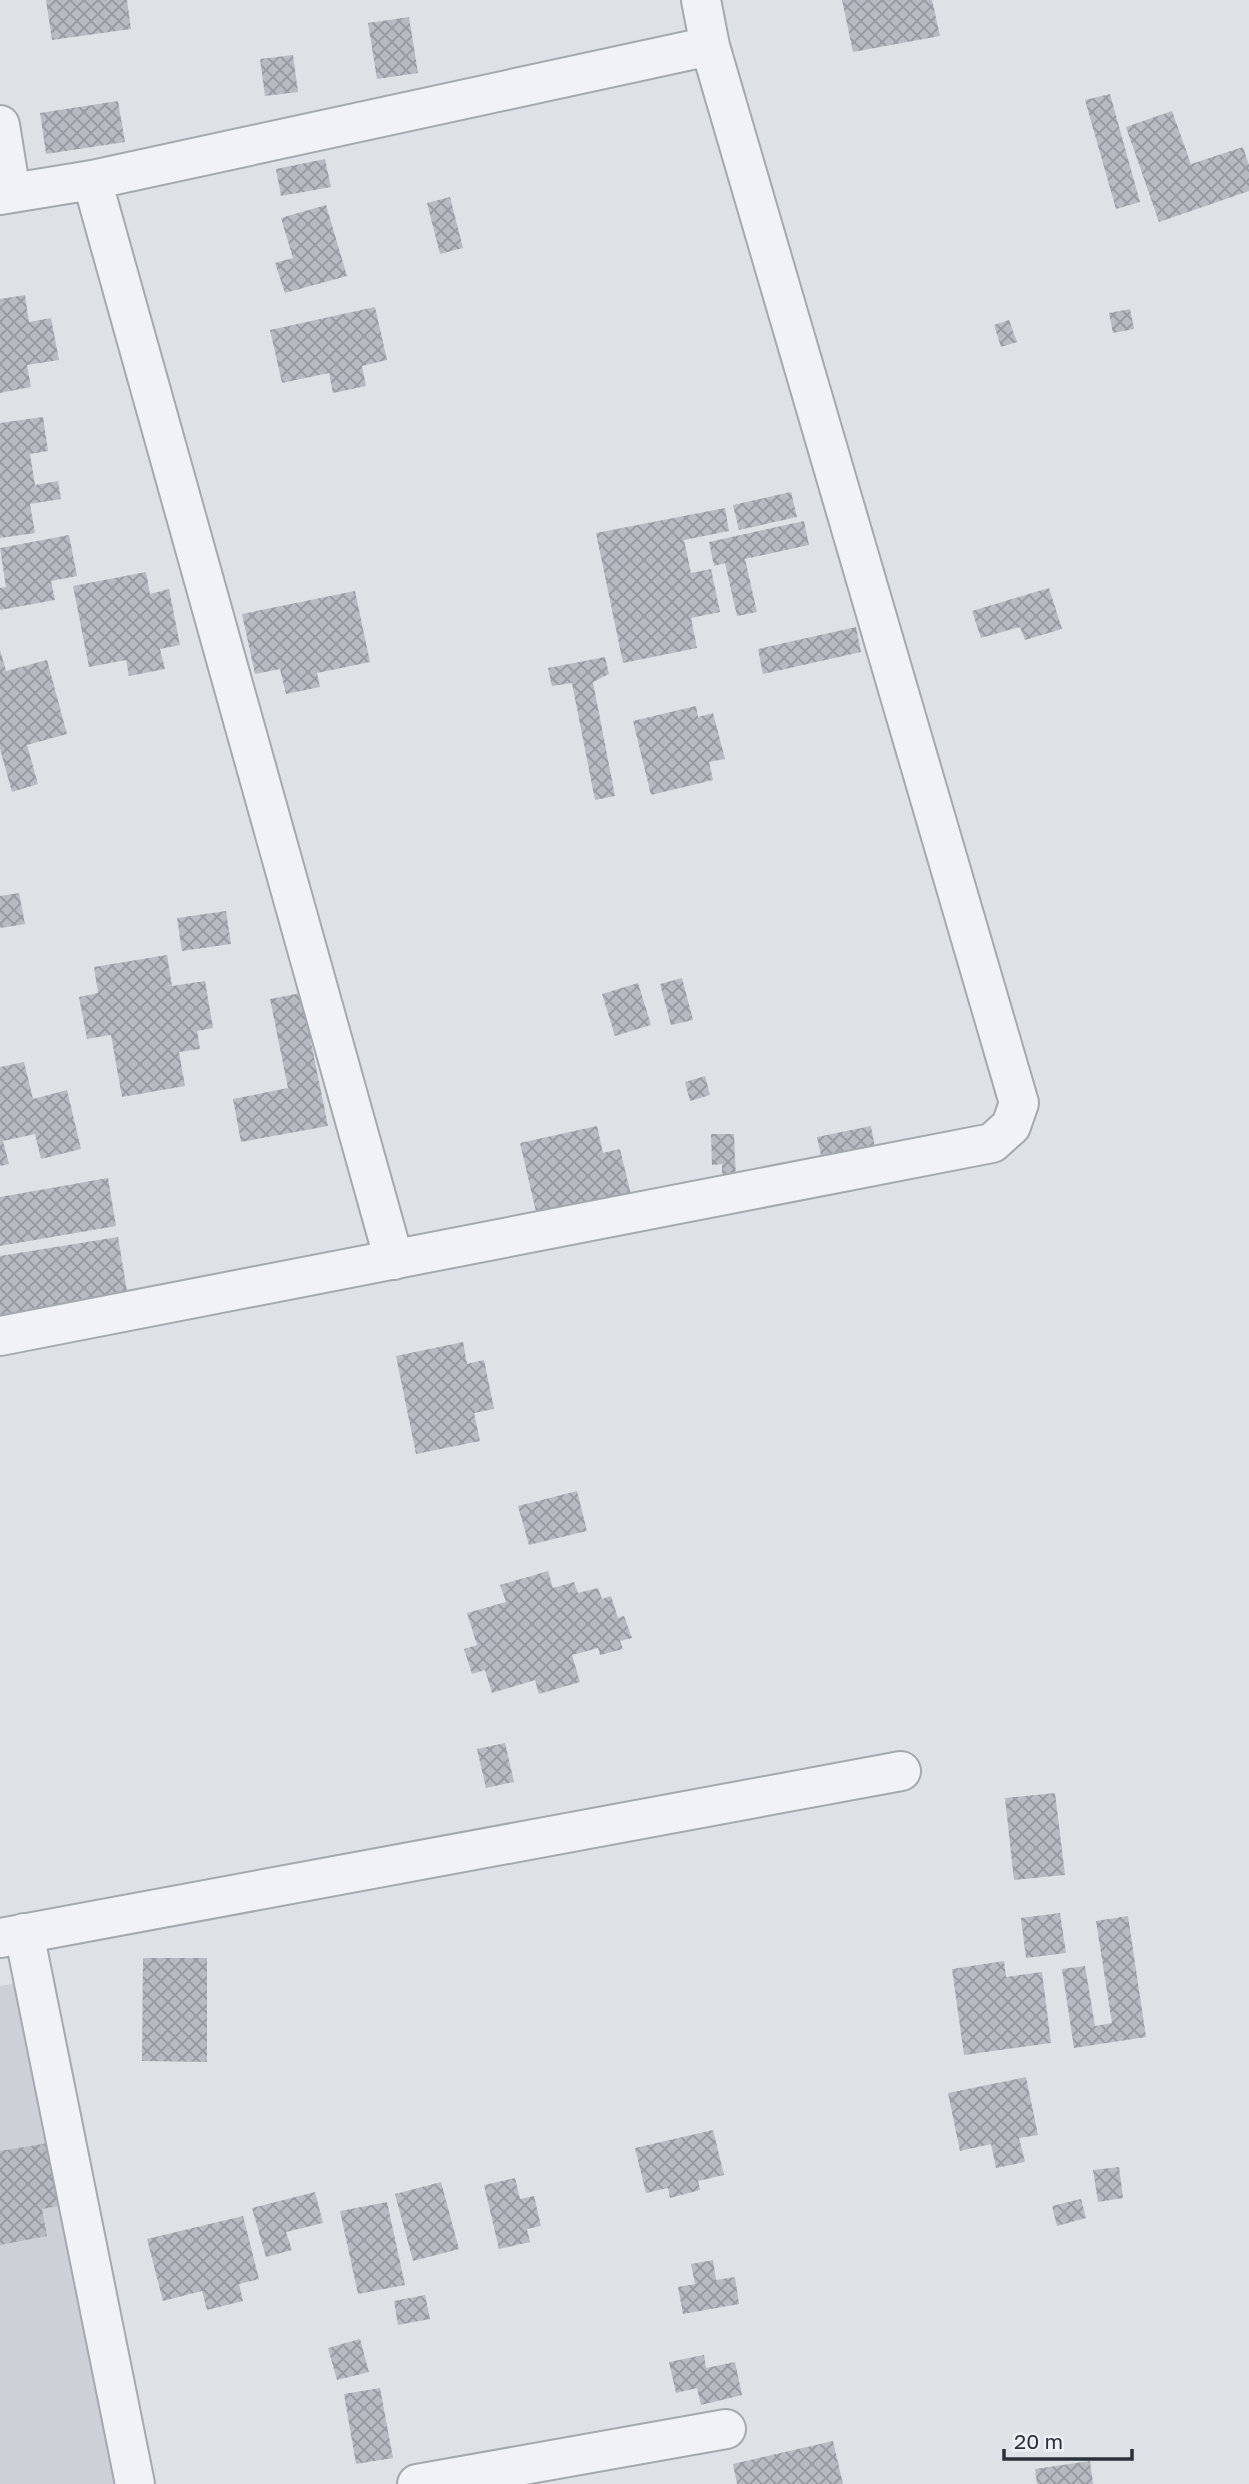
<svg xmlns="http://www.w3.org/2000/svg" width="1249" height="2484" font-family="'Golos Text',sans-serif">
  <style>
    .built { fill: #cdd1d7 }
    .building { fill: url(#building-cross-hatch) }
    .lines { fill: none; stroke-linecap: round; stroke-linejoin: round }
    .street-casing { stroke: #a4a9af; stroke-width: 42 }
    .street { stroke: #f0f2f5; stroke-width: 38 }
  </style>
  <defs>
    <pattern id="building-cross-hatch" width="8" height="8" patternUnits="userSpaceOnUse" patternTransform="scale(1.75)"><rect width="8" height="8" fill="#b6bbc2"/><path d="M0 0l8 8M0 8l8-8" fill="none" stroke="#94999f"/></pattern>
  </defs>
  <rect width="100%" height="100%" fill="#dee2e6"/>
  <path class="built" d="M16 1983 117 2484H0V1986Z"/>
  <path class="building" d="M46 0H127L131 29 52 40Z
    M842 0H932L940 36 853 52Z
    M409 17 418 73 377 79 368 23Z
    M293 55 298 92 265 96 260 59Z
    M1110 94 1140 202 1116 209 1085 100Z
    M118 101 125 142 46 154 40 113Z
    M1172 111 1191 164 1243 147 1249 165V191L1159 222 1126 127Z
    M325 159 331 187 281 196 276 169Z
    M450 197 463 248 440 254 427 203Z
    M326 205 347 276 285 293 275 263 293 258 281 218Z
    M25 295 29 322 51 318 59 360 27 365 31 387 0 393V299Z
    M375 307 387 360 362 366 366 386 333 393 329 373 282 383 270 330Z
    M1130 309 1134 329 1113 333 1109 313Z
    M1009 320 1017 342 1001 347 994 325Z
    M43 417 48 451 30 454 35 485 58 481 61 499 30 504 35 533 0 538V423Z
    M791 492 797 517 739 530 733 505Z
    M725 508 729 531 684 540 691 573 711 569 720 612 691 618 697 648 623 663 596 533Z
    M804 521 809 545 745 559 757 612 737 616 725 563 714 566 709 542Z
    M69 535 77 576 51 581 55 600 0 610V588L6 587 0 548Z
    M146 572 150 594 169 589 180 645 160 649 165 669 129 676 126 660 89 667 73 586Z
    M1049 588 1062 629 1025 640 1020 627 981 638 972 611Z
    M355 591 370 662 317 673 320 687 286 694 280 669 255 674 242 614Z
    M856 627 861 652 763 674 758 649Z
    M0 650 6 671 47 660 67 734 27 745 38 784 12 792 0 749Z
    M605 657 609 674 593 682 615 796 595 800 572 683 552 686 548 668Z
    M696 706 698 717 713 713 725 759 709 762 713 780 651 795 633 721Z
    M19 893 25 924 0 928V896Z
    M226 911 231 944 182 951 177 918Z
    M167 955 172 986 205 981 213 1028 197 1031 200 1049 179 1052 185 1086 122 1097 111 1035 87 1039 79 997 98 993 94 967Z
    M682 978 693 1020 671 1025 660 984Z
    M638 983 651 1025 615 1036 602 994Z
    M301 993 328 1126 241 1142 233 1099 288 1088 270 999Z
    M24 1062 33 1099 67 1090 81 1149 41 1159 35 1134 3 1141 9 1164 0 1166V1067Z
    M705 1076 710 1095 690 1101 685 1082Z
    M597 1126 603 1153 620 1149 631 1195 537 1216 520 1143Z
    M871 1126 876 1154 823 1165 817 1137Z
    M711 1134H734L736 1179H722V1164L712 1165Z
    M108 1178 116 1226 0 1246V1197Z
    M118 1237 128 1297 0 1318V1256Z
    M463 1342 467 1364 484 1360 494 1409 474 1413 480 1441 416 1454 396 1356Z
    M577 1491 587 1531 529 1545 518 1506Z
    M548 1571 553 1588 574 1582 578 1593 598 1588 602 1599 611 1596 618 1618 624 1616 632 1638 620 1641 623 1649 600 1655 598 1648 572 1655 580 1682 539 1694 535 1680 492 1693 485 1670 472 1674 464 1649 477 1645 467 1613 506 1602 500 1585Z
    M505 1743 514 1782 486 1788 477 1749Z
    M1055 1793 1065 1875 1014 1880 1005 1798Z
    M1060 1913 1066 1953 1026 1958 1021 1918Z
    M1128 1916 1146 2037 1074 2048 1062 1969 1085 1966 1095 2026 1112 2023 1096 1921Z
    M143 1958H207V2062L142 2061Z
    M1004 1961 1006 1977 1042 1972 1051 2043 964 2055 952 1969Z
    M1026 2077 1038 2135 1019 2138 1025 2162 996 2168 991 2144 960 2151 948 2093Z
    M713 2130 724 2175 698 2181 700 2190 670 2198 668 2188 646 2193 635 2148Z
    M48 2143 59 2206 42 2209 47 2236 0 2245V2151Z
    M1119 2167 1123 2198 1098 2202 1093 2170Z
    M515 2178 520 2199 534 2196 541 2226 527 2229 530 2242 499 2249 484 2185Z
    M441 2182 459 2249 413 2261 395 2194Z
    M315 2192 323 2223 286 2232 292 2250 266 2257 252 2208Z
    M1081 2199 1086 2218 1057 2226 1052 2206Z
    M387 2202 405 2285 358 2294 340 2211Z
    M243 2216 259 2279 239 2284 243 2301 207 2310 202 2291 163 2301 147 2239Z
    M713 2260 716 2280 735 2277 739 2304 683 2314 678 2287 695 2284 691 2264Z
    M425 2295 430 2319 398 2325 394 2301Z
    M360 2339 369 2372 337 2380 328 2348Z
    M704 2355 706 2368 735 2362 742 2395 701 2405 697 2388 676 2393 669 2362Z
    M380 2388 393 2458 356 2464 344 2394Z
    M833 2441 843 2484H737L733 2464Z
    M1090 2461 1093 2484H1037L1035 2469Z"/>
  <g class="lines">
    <g class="street-casing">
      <path id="street" d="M0 125 11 193
        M92 180 394 1260
        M0 195 92 180 710 46
        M0 1336 992 1143 1011 1126 1019 1103 710 46 701 0
        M24 1933 135 2484
        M0 1938 901 1771
        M417 2484 726 2429"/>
    </g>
    <use href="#street" class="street"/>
  </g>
  <path d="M1004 2449v10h128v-10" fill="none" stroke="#29313b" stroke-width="3.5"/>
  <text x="1014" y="2449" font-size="21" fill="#29313b" stroke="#edf0f4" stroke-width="5" paint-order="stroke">20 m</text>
</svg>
